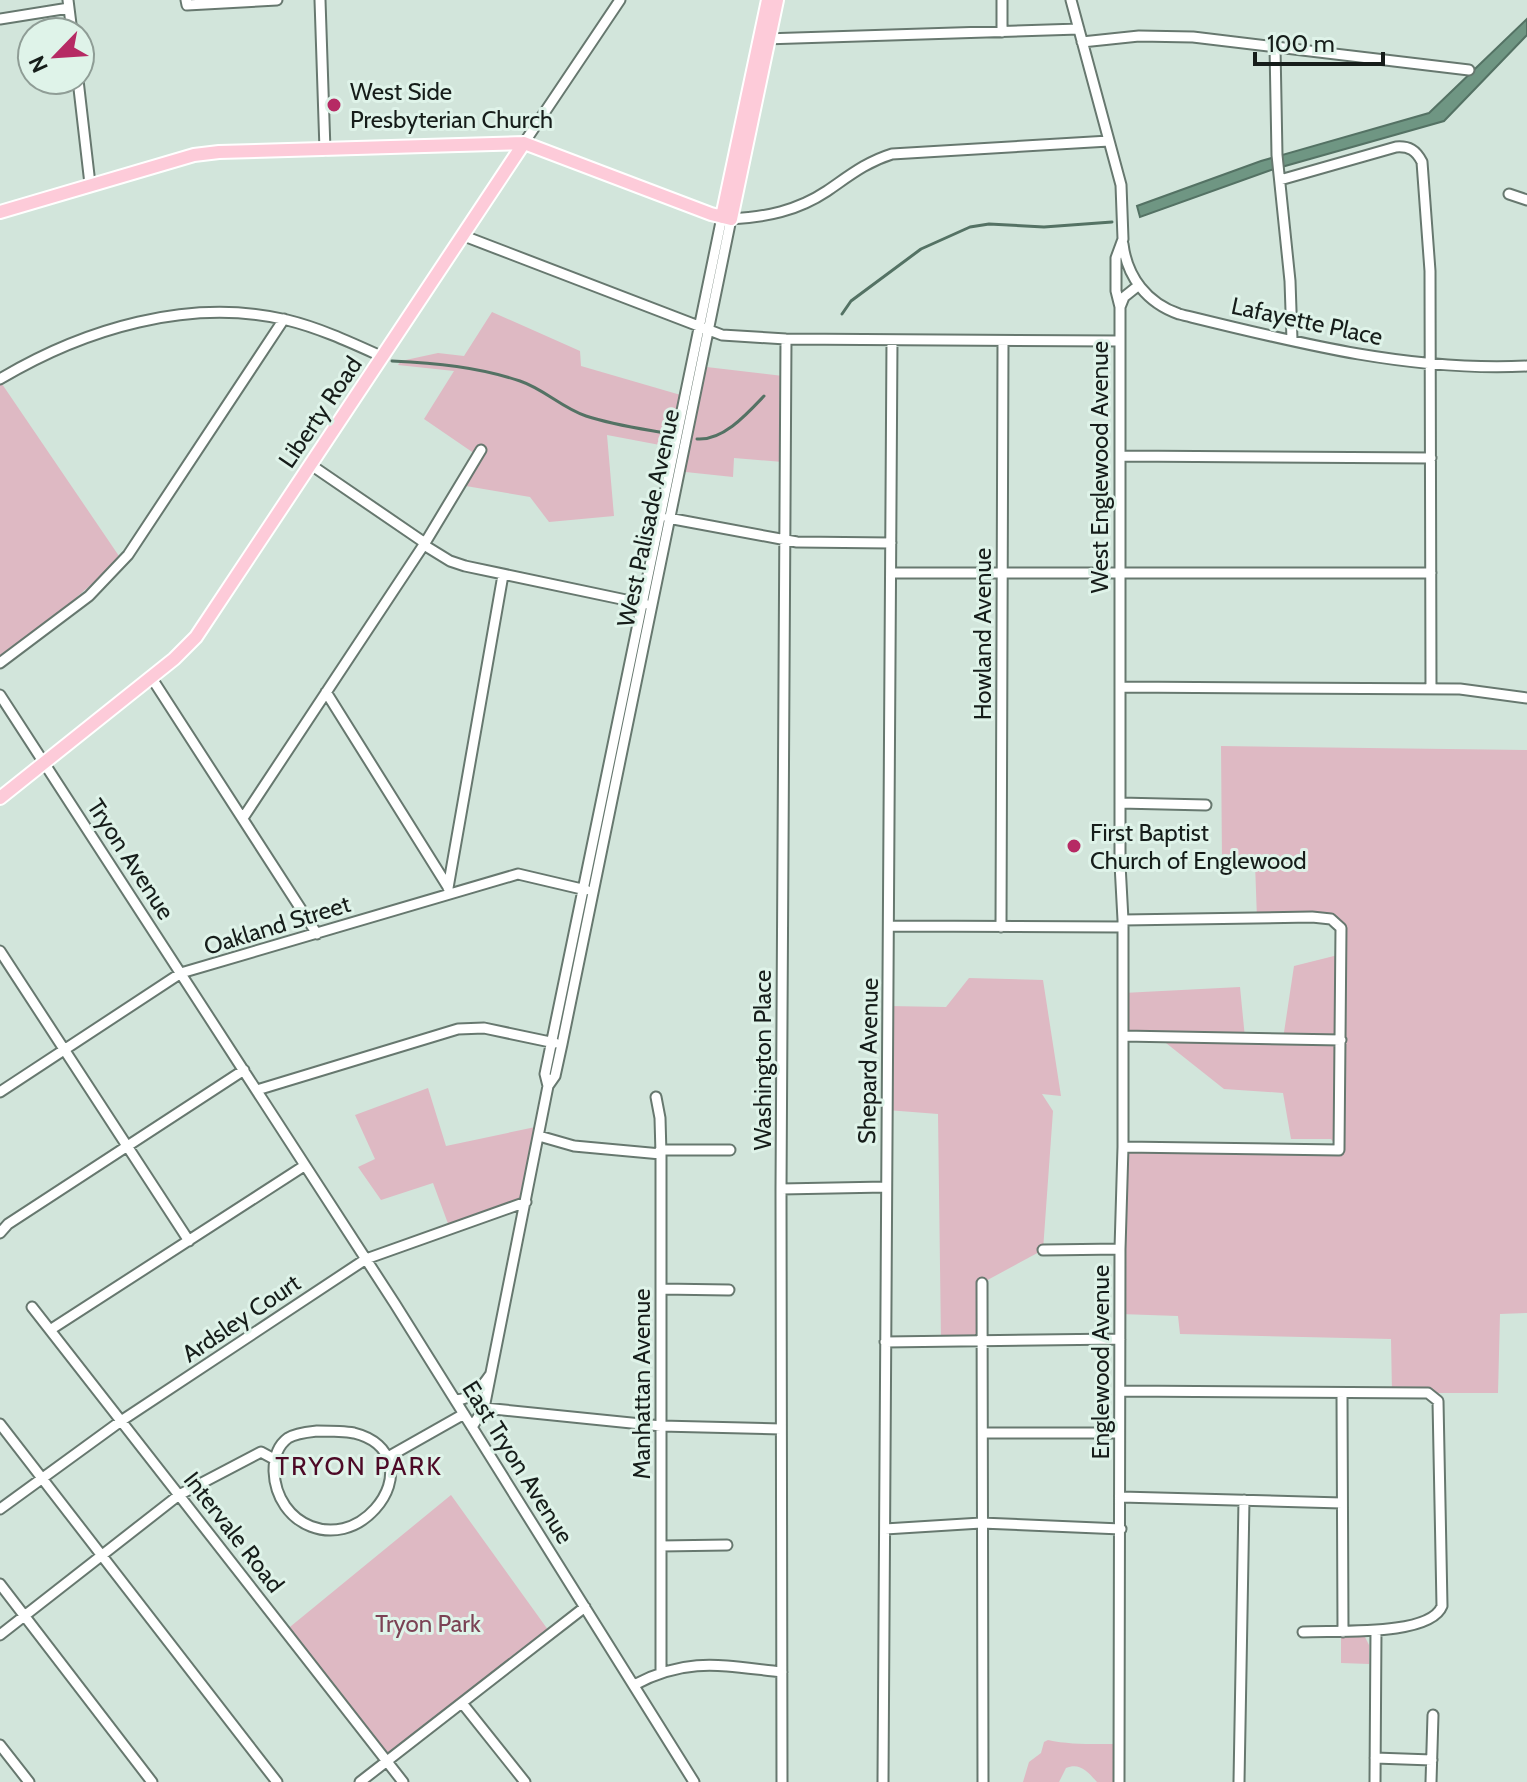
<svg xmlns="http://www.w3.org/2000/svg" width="1527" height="1782" font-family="Cabin,sans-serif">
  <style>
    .green { fill: #deb9c3 }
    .water { fill: #6f9683; stroke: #547264; stroke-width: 2 }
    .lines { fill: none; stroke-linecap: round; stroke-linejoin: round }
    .stream { stroke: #547264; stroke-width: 3 }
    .minor-casing { stroke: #67786f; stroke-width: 13 }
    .major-casing { stroke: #fff; stroke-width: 16 }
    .minor { stroke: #fff; stroke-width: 9 }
    .major { stroke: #fdcbd9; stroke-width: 12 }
    .poi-dot { fill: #b62a64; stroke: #dff3e9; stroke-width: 3 }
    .labels { text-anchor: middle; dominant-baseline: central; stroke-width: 6; stroke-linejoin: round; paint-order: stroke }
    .poi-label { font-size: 24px; fill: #161d1a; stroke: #dff3e9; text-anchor: start }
    .street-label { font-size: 24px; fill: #161d1a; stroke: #dff3e9 }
    .park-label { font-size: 24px; fill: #7b4254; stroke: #dff3e9 }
    .neighbourhood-label { font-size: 26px; letter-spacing: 2px; fill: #4d0926; stroke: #dff3e9 }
  </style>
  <rect width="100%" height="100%" fill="#d2e5db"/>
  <path class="green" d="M492 312 580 351 581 366 691 398 698 366 783 376V462L734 458 733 477 676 471 681 449 607 435 614 516 549 522 530 497 460 485 478 456 424 419 454 371 398 365 401 361 438 353 464 356Z
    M0 381 121 559 0 663Z
    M1221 746 1527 750V1313L1500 1314 1498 1393H1392L1391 1339 1180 1334 1178 1316 1120 1314 1123 1147 1338 1149 1331 1139H1291L1283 1093 1224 1089 1166 1043 1123 1036V993L1240 987 1245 1038 1283 1039 1294 966 1342 954 1336 922 1257 919 1255 863 1222 861Z
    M969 978 1043 980 1061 1096 1042 1094 1053 1111 1043 1250 982 1283 984 1341H941L938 1114 887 1110 888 1006 946 1007Z
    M428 1088 446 1146 540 1126 526 1202 450 1229 433 1183 381 1200 358 1167 375 1159 355 1115Z
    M451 1495 551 1634 387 1761 285 1631Z
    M1341 1635 1365 1637 1369 1645V1664L1341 1663Z
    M1048 1740C1070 1745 1096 1744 1119 1744V1782H1097C1088 1772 1080 1762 1066 1768L1059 1782H1023L1029 1762 1041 1753 1044 1742Z"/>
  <path class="water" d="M1527 19V35L1444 121 1271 170 1140 217 1137 206 1261 161 1429 113Z"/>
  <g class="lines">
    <path class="stream" d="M842 314 851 301 921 249 970 227 989 224 1044 227 1112 222
      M392 361C436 363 478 367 520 381 544 389 562 408 586 416 613 425 643 429 670 434
      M697 439C723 441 747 414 764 396"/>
    <g class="minor-casing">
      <path id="minor" d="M68 0 72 32
        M186 0 187 5 277 0
        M320 0 325 150
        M1071 0 1121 185 1123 239 1116 258V291L1120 307V864L1123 920V1147L1120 1249 1119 1782
        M0 19 69 8
        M1002 32V0
        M764 39 1079 29
        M1082 42 1139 36 1193 37 1469 70
        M1275 47 1277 155 1290 281 1292 340
        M78 80 90 184
        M524 143 620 0
        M1280 180 1396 147C1409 146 1416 150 1422 162L1430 271 1431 688
        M1509 194 1527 200
        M464 236 722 335 786 339 1120 341
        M1123 244C1127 277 1147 303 1179 314 1293 342 1409 372 1527 366
        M1120 307 1124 297 1139 285
        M0 379C84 329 189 297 287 320 320 328 352 343 383 357
        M1120 456 1431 458
        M311 465 425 543
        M668 518 797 542 891 543
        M424 545 450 561 465 566 645 604
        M891 573H1431
        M0 663 89 596 128 555 284 319
        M151 677 317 934
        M1120 687 1460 689 1527 698
        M326 692 448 887
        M0 695 395 1304 694 1782
        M1120 803 1206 805
        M243 818 425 543 481 450
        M448 888 503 575
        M1123 920 1312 917 1331 919 1341 928 1339 1150 1123 1147
        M889 926 1123 927
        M1001 927 1003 341
        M0 951 189 1241
        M1123 1036 1341 1040
        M548 1086 545 1074 722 217
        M257 1090 458 1029 484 1028 555 1043
        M0 1092 181 973 518 874 586 890
        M656 1097 660 1118 661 1154V1672
        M539 1136 574 1146 661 1154
        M660 1150H730
        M781 1189 886 1187
        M0 1233 8 1224 244 1070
        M1043 1250 1120 1249
        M982 1283 983 1782
        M661 1289 729 1290
        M32 1307 403 1782
        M50 1330 304 1166
        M885 1342 1120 1339
        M1120 1391 1428 1393 1438 1401 1442 1606C1430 1637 1333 1630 1303 1632
        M1342 1393 1343 1632
        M456 1400C472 1399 481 1388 490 1375
        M484 1408 661 1426 781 1429
        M0 1424 277 1782
        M472 1427 484 1408 548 1086 555 1076 562 1044 731 219C766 217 797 211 827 191 849 176 866 162 892 154L1109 141
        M317 1431C329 1431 343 1431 354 1433 395 1443 401 1480 375 1509 337 1551 276 1526 274 1471 274 1458 277 1446 288 1438 296 1433 308 1432 317 1431Z
        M983 1433H1119
        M388 1457 464 1414
        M1121 1497 1342 1503
        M0 1509 121 1421 366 1259 526 1202
        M885 1529 981 1523 1121 1529
        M661 1546 727 1545
        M0 1584 152 1782
        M0 1635 179 1495 261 1452 274 1459
        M634 1685C688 1656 724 1666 782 1672
        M462 1703 525 1782
        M0 1745 29 1782
        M1375 1758 1432 1760
        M360 1782 585 1607
        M782 1782 781 1189 786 339
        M883 1782 892 340
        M1239 1782 1244 1500
        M1375 1782 1376 1630
        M1431 1782 1433 1715"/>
    </g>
    <g class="major-casing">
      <path id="major" d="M0 212 194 155 219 152 524 143 711 214 731 219 777 0
        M722 217 768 0
        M0 798 174 659 196 637 524 143"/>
    </g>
    <use href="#minor" class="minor"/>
    <use href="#major" class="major"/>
  </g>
  <g class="poi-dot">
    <circle cx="334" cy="105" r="8"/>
    <circle cx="1074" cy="846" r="8"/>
  </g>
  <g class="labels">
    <g class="poi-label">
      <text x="350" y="91">West Side<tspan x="350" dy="28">Presbyterian Church</tspan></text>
      <text x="1090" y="832">First Baptist<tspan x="1090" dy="28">Church of Englewood</tspan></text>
    </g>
    <g class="street-label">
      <text transform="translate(1307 321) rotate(12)">Lafayette Place</text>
      <text transform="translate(320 412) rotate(-56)">Liberty Road</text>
      <text transform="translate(1099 467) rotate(-90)">West Englewood Avenue</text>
      <text transform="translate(648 518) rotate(-78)">West Palisade Avenue</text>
      <text transform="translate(982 634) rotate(-90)">Howland Avenue</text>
      <text transform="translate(131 859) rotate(57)">Tryon Avenue</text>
      <text transform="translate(277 925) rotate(-17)">Oakland Street</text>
      <text transform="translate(762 1060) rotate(-90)">Washington Place</text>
      <text transform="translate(868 1061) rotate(-89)">Shepard Avenue</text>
      <text transform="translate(241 1318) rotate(-34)">Ardsley Court</text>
      <text transform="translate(1100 1362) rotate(-90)">Englewood Avenue</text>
      <text transform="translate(641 1384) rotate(-90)">Manhattan Avenue</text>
      <text transform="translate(518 1462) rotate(58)">East Tryon Avenue</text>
      <text transform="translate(234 1532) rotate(52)">Intervale Road</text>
    </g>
    <g class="park-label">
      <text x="428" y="1623">Tryon Park</text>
    </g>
    <g class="neighbourhood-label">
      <text x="359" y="1466">TRYON PARK</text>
    </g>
  </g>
  <g transform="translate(56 56) rotate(245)"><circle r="38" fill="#dff3e9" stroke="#8f9d96" stroke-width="2"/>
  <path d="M0-6L14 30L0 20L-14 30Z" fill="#b62a64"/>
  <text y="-12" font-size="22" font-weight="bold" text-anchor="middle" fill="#161d1a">N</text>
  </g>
  <path d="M1255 52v12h128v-12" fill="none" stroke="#161d1a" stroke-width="4"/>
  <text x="1267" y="52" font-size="24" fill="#161d1a" stroke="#dff3e9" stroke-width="6" paint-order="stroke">100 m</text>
</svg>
